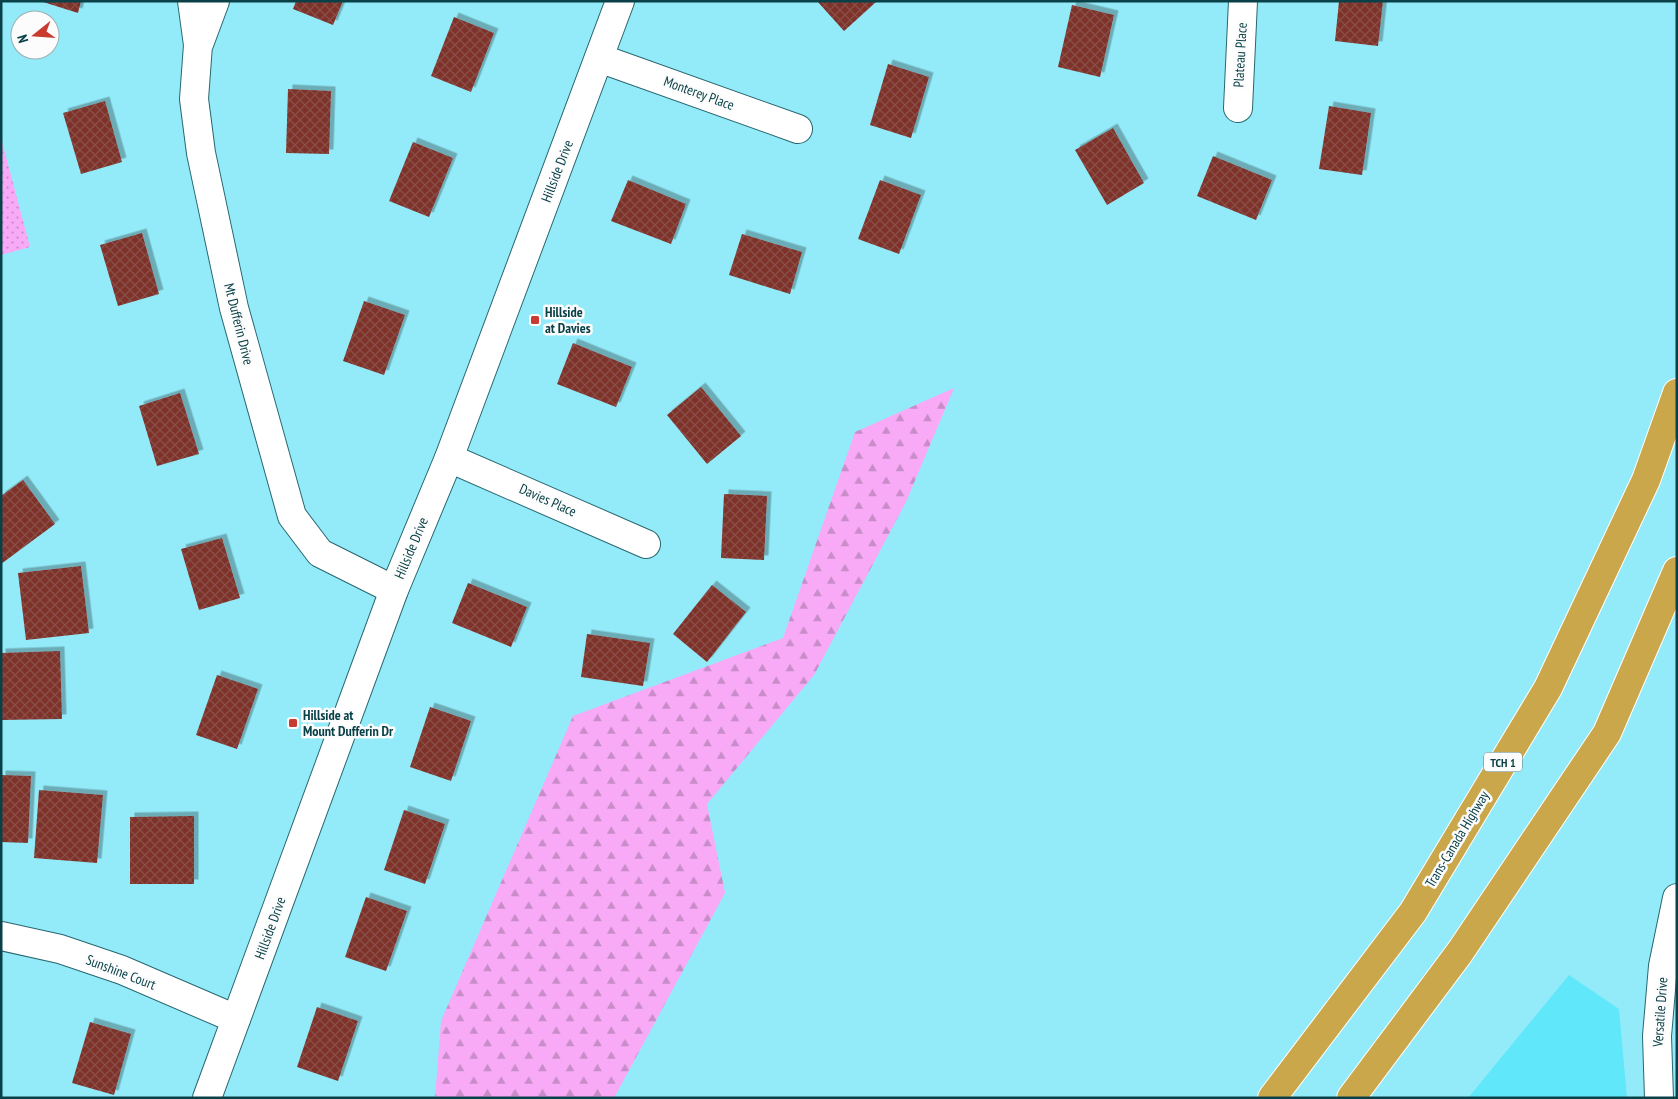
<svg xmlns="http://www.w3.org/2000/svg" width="1678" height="1099" font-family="'PT Sans Narrow',sans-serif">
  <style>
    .built { fill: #61e7fa }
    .green { fill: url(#green-dots) }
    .forest { fill: url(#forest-firs) }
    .building { fill: url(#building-cross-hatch); filter: url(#shadow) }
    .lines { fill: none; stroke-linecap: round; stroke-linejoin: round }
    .minor-casing { stroke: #286770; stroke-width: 30 }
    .tertiary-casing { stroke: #286770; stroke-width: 30 }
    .motorway-casing { stroke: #fff; stroke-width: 30 }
    .minor { stroke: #fff; stroke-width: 28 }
    .tertiary { stroke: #fff; stroke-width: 28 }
    .motorway { stroke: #cba74c; stroke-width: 28 }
    .poi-dot { fill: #c83b31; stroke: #fcfcfc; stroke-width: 2 }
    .labels { text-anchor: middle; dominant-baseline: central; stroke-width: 5; stroke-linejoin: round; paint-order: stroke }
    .shield { fill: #fcfcfc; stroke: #53797e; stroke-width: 1 }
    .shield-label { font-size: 12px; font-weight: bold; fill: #0a4148 }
    .street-label { font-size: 14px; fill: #0a4148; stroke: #fcfcfc }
    .poi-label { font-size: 14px; font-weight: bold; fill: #0a4148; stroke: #fcfcfc; text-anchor: start }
  </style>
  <defs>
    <pattern id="green-dots" width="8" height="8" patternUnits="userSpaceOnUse" patternTransform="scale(1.25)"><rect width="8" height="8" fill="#f9aaf6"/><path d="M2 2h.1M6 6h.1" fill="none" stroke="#c88cc9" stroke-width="1.8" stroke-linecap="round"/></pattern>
    <pattern id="forest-firs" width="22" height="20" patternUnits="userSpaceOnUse" patternTransform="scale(1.25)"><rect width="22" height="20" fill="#f9aaf6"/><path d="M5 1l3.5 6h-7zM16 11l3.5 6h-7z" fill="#c88cc9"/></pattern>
    <pattern id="building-cross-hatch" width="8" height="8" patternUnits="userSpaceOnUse" patternTransform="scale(1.25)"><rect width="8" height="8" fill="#7e3129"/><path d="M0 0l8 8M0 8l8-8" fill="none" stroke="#894f49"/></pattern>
    <filter id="shadow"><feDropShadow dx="4.5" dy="-4.5" stdDeviation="0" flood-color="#0004"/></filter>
  </defs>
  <rect width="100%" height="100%" fill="#93ebf9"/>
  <path class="built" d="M1569 975 1619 1009 1627 1098H1468Z"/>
  <path class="green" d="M1 138 30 247 1 255Z"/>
  <path class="forest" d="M954 388 906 502 814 675 707 804 725 893 614 1098H435L441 1021 573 716 783 638 855 432Z"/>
  <path class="building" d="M40 1H81L78 13Z
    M296 1H343L333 25 293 9Z
    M817 1H877L844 31Z
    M1339 1H1383L1378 46 1335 41Z
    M1072 5 1114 15 1100 77 1058 67Z
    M454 17 494 33 471 92 431 76Z
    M888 64 929 77 911 138 870 125Z
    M288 89 331 91 329 154 286 153Z
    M105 101 122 162 81 174 63 113Z
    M1329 106 1371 113 1362 175 1319 169Z
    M1113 128 1144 183 1107 205 1075 150Z
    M413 142 453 158 429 217 389 201Z
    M1213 156 1272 180 1256 220 1197 196Z
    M628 180 686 204 671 244 611 221Z
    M880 180 921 195 899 254 858 239Z
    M142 233 159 294 118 306 100 245Z
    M742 234 802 252 790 294 729 275Z
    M364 301 405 315 384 375 343 361Z
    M573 343 632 367 616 407 557 384Z
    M701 387 741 436 707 464 667 415Z
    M180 393 199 454 157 466 139 406Z
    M23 480 55 524 1 564V496Z
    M724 494 767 496 764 560 721 558Z
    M222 538 240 598 199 610 181 549Z
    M81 566 89 633 26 640 18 573Z
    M468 583 527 607 511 647 452 623Z
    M712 585 746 612 707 662 673 634Z
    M587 634 650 643 643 686 581 677Z
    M60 651 62 719 1 720V653Z
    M217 675 258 689 237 749 196 735Z
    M430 707 471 721 451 781 410 767Z
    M1 775 31 776 28 843 1 842Z
    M39 790 103 795 97 863 34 858Z
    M404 810 445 824 425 884 384 870Z
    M194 816V884H130V817Z
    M366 897 407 911 386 971 345 957Z
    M317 1007 358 1021 338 1081 297 1067Z
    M90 1022 131 1034 114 1095 72 1083Z"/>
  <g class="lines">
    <g class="minor-casing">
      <path id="minor" d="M192 1 198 45 194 99 201 153 234 308 292 516 320 553 394 590
        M199 44 215 1
        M599 58 798 129
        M1238 108 1243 1
        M449 458 646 544
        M1 936 60 949 122 970 236 1019"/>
    </g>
    <g class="tertiary-casing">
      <path id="tertiary" d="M207 1098 394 590 449 458 620 1
        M1659 1098 1657 1036 1663 966 1677 898"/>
    </g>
    <g class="motorway-casing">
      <path id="motorway" d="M1272 1098 1413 912 1548 688 1646 480 1677 393
        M1351 1098 1460 952 1607 733 1677 571"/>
    </g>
    <use href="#minor" class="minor"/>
    <use href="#tertiary" class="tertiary"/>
    <use href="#motorway" class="motorway"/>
  </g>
  <g class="poi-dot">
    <rect x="530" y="315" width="10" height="10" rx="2.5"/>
    <rect x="288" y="718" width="10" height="10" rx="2.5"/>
  </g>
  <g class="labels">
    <rect class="shield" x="1484" y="752.5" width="38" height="19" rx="4"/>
    <g class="shield-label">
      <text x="1503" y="762">TCH 1</text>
    </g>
    <g class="street-label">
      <text transform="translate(1240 55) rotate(-87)">Plateau Place</text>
      <text transform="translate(699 93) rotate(20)">Monterey Place</text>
      <text transform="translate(557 171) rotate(-69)">Hillside Drive</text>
      <text transform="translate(239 324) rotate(76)">Mt Dufferin Drive</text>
      <text transform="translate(548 500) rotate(24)">Davies Place</text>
      <text transform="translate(411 548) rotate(-67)">Hillside Drive</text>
      <text transform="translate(1457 839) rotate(-59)">Trans-Canada Highway</text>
      <text transform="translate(270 928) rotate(-70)">Hillside Drive</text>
      <text transform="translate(121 972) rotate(21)">Sunshine Court</text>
      <text transform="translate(1660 1012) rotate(-86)">Versatile Drive</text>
    </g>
    <g class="poi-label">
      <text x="545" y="312">Hillside<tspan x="545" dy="16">at Davies</tspan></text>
      <text x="303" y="715">Hillside at<tspan x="303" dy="16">Mount Dufferin Dr</tspan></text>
    </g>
  </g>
  <rect width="1678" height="1099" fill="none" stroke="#0a4148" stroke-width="5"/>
  <g transform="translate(35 35) rotate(253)"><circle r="24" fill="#fcfcfc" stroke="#9bb1b4"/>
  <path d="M0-4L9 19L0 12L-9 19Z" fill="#c83b31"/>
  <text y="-8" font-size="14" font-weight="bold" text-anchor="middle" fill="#0a4148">N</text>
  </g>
</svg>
